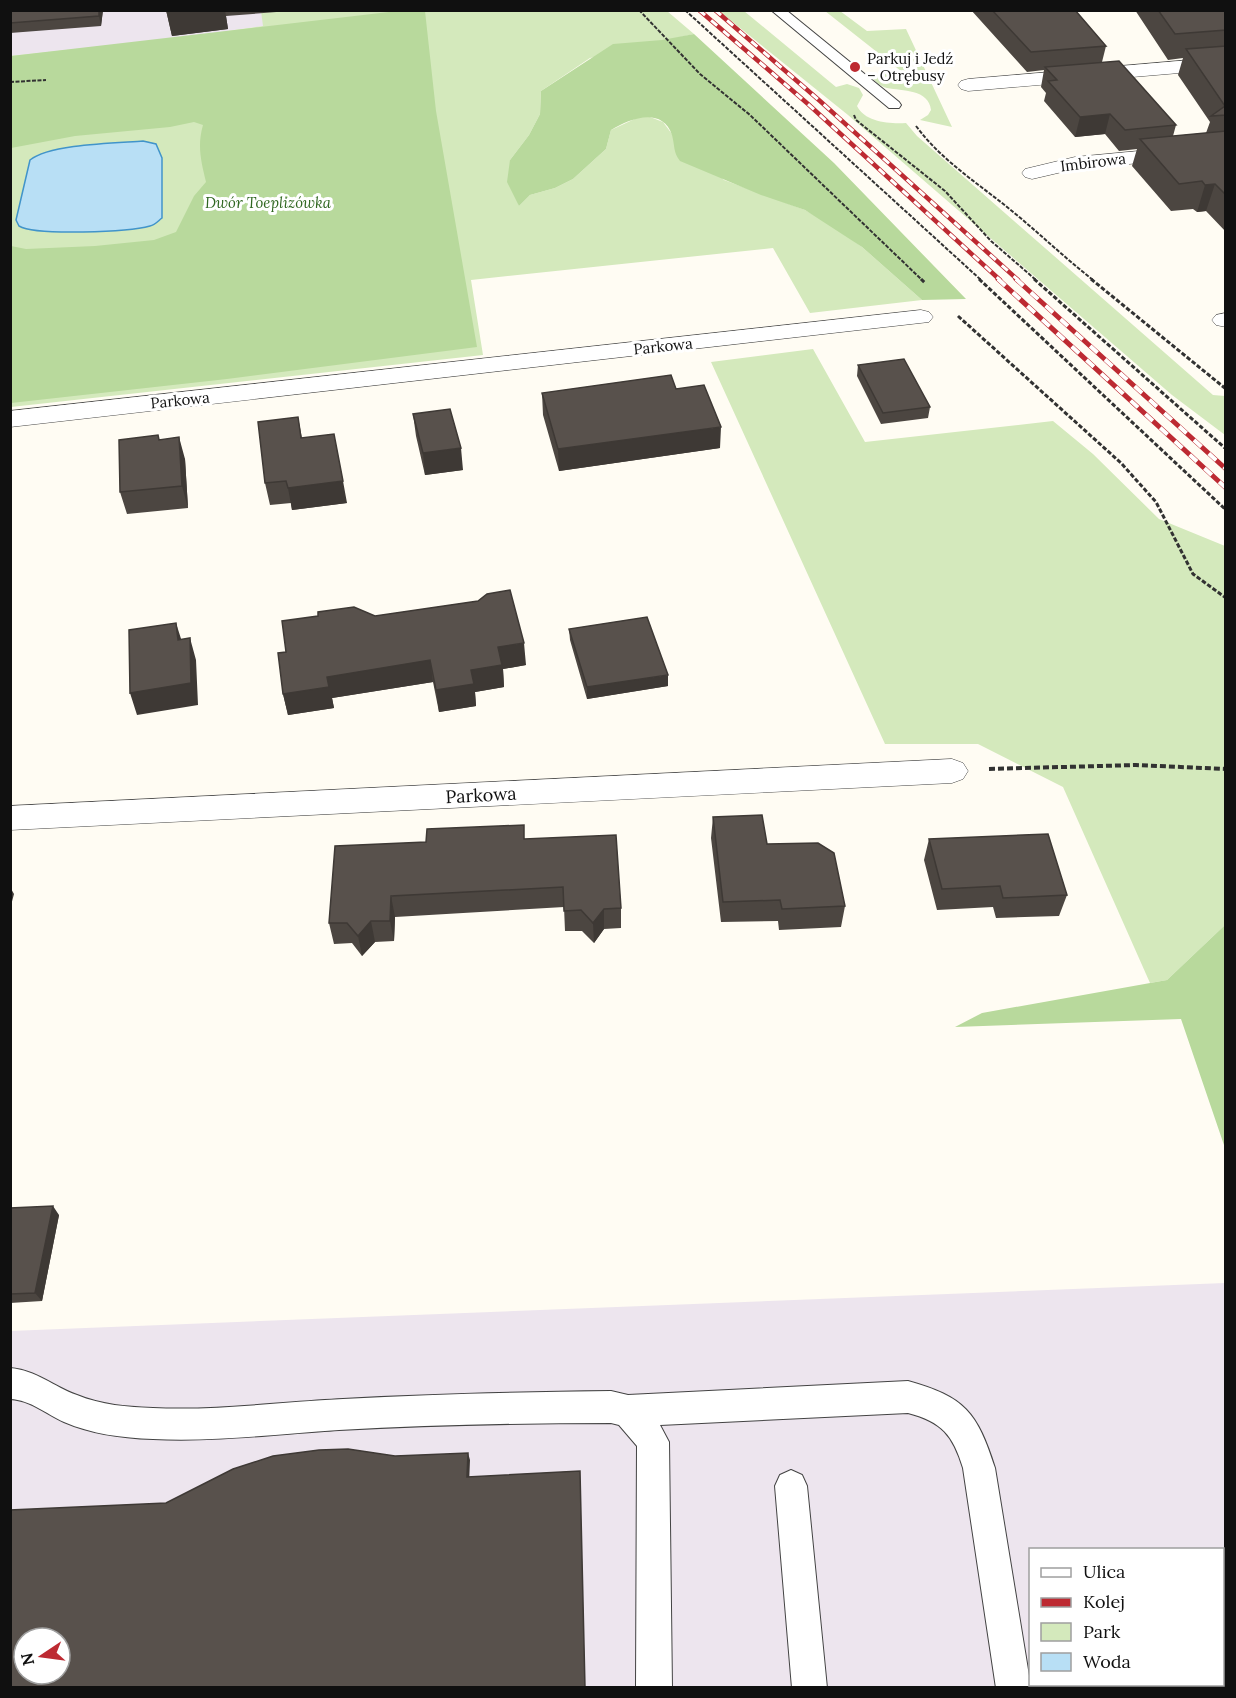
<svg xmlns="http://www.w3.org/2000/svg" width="1236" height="1698" font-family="Lora,serif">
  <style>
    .industrial { fill: #ede5ee; fill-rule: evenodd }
    .green { fill: #d4e9bc }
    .forest { fill: #b8d99c }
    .water { fill: #b8dff5; stroke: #4194ca; stroke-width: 1.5 }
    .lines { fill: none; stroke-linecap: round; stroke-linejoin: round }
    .service-casing { stroke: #434343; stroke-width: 2 }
    .minor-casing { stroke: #434343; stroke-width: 1 }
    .path-far2 { stroke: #323232; stroke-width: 2; stroke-dasharray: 4 1.5; stroke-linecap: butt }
    .path-far1 { stroke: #323232; stroke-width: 3; stroke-dasharray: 4.5 2; stroke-linecap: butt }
    .path { stroke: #323232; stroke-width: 4; stroke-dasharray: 6 3; stroke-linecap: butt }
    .service { fill: #fff; fill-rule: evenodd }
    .minor { fill: #fff; fill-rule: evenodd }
    .rail-far1-casing { stroke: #bd2a32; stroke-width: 4.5 }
    .rail-casing { stroke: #bd2a32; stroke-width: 5 }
    .rail-far1 { stroke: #fff; stroke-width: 3; stroke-dasharray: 8; stroke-linecap: butt }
    .rail { stroke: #fff; stroke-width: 4; stroke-dasharray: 10; stroke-linecap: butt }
    .wall { fill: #4c4641 }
    .shaded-wall { fill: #3e3935 }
    .building { fill: #58514c; stroke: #3e3935; stroke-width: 1.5; fill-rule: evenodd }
    .poi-dot { fill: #bd2a32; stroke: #fff; stroke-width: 2 }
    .labels { text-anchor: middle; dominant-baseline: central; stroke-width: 6; stroke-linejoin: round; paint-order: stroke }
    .far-poi-label { font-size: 15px; fill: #101010; stroke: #fff; text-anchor: start }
    .far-street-label { font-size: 15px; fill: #101010; stroke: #fff }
    .far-park-label { font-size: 15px; font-style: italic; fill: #306721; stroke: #fff }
    .street-label { font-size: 18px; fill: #101010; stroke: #fff }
  </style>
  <rect width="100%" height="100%" fill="#fffcf3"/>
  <path class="industrial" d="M10 11H261L264 26 170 39 11 56Z
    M1225 1283V1687H11L10 1331ZM1030 1550H1222V1684H1030ZM24 1638H60V1674H24Z"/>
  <path class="green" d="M261 11H667L694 34 590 58 541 91 540 114 529 135 510 160 519 206 530 195 555 188 573 179 606 149 611 130 639 117H650L663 122 672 134 724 180 805 210 833 226 862 247 922 300 810 313 773 248 471 280 483 355 11 407 10 56 170 39 263 26Z
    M719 11H744L836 87 847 84 859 88 863 95 857 106C865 122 889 124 906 123L917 136 1213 395 1225 396V435L1172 395 848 115Z
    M825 11H840L867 31 906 29 952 127 920 120 928 115 931 110C929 89 902 91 887 88 880 86 876 82 871 77L901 71Z
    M813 349 865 442 1053 421 1093 454 1159 519 1225 546V925L1167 980 1150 983 1063 787 978 744H885L711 362Z"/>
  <path class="forest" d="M406 10 425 11 436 111 477 347 227 379 11 403V246L26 249 95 246 154 240 176 232 194 196 206 182C201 161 197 146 203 125L194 122 170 127 75 136 11 148V56Z
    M694 34 834 163 966 299 922 300 862 247 805 210 761 195 680 161C673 152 675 146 672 135 662 106 629 119 611 130L606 149 573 179 555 188 530 195 519 206 507 182 510 160 529 135 540 114 541 91 613 44 662 40Z
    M1225 925V1148L1181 1019 955 1027 982 1013 1167 980Z"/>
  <path class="water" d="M143 141 156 144 162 158V218C158 221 155 225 150 226 129 232 36 236 19 226L16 220 30 160C50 144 117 143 143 141Z"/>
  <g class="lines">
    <g class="service-casing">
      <path id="service" d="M771 10H786L899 102 901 105 899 108H889Z
        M10 1368C36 1370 54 1387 77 1395 101 1405 128 1407 153 1408 216 1411 280 1402 343 1399 432 1394 522 1392 611 1391L628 1395 908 1381C965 1397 977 1412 995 1468L1031 1688H996L963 1468C953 1435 942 1422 908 1413L660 1425 669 1442 672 1688H636L637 1446 619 1425 611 1423C520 1423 429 1425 339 1430 277 1434 214 1442 153 1439 122 1438 92 1434 64 1422 46 1414 31 1400 10 1399Z
        M791 1470 802 1475 807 1486 827 1688H792L775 1486 780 1475Z"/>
    </g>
    <g class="minor-casing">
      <path id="minor" d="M1226 57V69L968 91 961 89 958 85 961 81 968 79Z
        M1226 143V155L1075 169 1032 179 1025 177 1022 173 1025 169 1075 157Z
        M921 310 929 312 933 317 929 322 10 427V411Z
        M1226 313V327L1216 325 1212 320 1216 315Z
        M952 759 963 763 968 771 963 779 952 783 10 830V806Z"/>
    </g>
    <path class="path-far2" d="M639 10 700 74 750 115 922 280
      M685 10 981 280
      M10 82 46 80
      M854 115 856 120 945 191 991 241 1036 280
      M916 126C942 161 979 184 1012 211 1040 234 1065 258 1093 280"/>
    <path class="path-far1" d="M921 279 925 283
      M979 279 1226 510
      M1034 279 1226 449
      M1091 279 1226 389
      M958 316 1121 463 1156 502 1193 574 1226 598"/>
    <path class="path" d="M989 769 1136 765 1226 769"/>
    <use href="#service" class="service"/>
    <use href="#minor" class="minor"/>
    <g class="rail-far1-casing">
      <path id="rail-far1" d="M699 10 808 104 1000 280
        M715 10 820 101 1018 280"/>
    </g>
    <g class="rail-casing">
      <path id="rail" d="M998 279 1226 488
        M1016 279 1226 469"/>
    </g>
    <use href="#rail-far1" class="rail-far1"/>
    <use href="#rail" class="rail"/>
  </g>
  <path class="wall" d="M10 10H103L101 26 10 33Z
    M166 10H302L226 16 228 29 172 36Z
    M971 10H1075L1106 46 1102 62 1176 125 1173 136 1206 133 1210 122 1178 75 1183 58 1168 60 1135 10H1226V232L1206 211 1197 212 1193 209 1171 211 1132 166 1137 149 1119 151 1105 134 1075 137 1044 101 1046 93 1041 87 1044 70 1027 72Z
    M858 365 930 407 928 418 881 424 857 376Z
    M676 389 720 448 559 471 543 415 542 393Z
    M413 414 463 470 425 475 416 436Z
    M298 417 302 438 347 503 292 510 291 503 270 505 265 483Z
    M160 440 185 459 188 508 127 514 120 492Z
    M478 601 526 665 503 669 504 687 475 692 476 706 439 712 433 682 332 698 334 708 288 715 283 694 286 652 375 616Z
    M569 629 668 686 587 699 570 640Z
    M713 817 767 844 845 906 841 927 779 930 778 921 721 922 711 838Z
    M525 839 621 908V928L604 929 594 943 582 931H565L564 907 395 917 394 941 375 942 362 956 352 943 334 944 329 923Z
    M929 839 1067 895 1059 916 996 918 993 907 937 910 924 860Z
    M10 1208 59 1215 42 1301 10 1303Z"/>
  <path class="shaded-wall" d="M99 10H103L101 26 99 16Z
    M166 10H225L228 29 172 36Z
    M1110 114 1105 134 1075 137 1080 117Z
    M1215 184 1206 211 1197 212 1205 185Z
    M721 427 720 448 559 471 558 449Z
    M179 437 185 459 188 508 182 486Z
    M461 448 463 470 425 475 423 453Z
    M343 481 347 503 292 510 288 488Z
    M176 623 183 645 178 640Z
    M190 638 196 660 198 705 137 715 130 693Z
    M524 643 526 665 503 669 504 687 475 692 476 706 439 712 436 690 471 670 498 647Z
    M430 660 433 682 332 698 334 708 288 715 283 694 327 677Z
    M668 675V686L587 699V687Z
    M10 887 14 894 10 909Z
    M391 896 395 917 394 941 390 921Z
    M604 909V929L594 943 593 923Z
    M371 921 375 942 362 956 358 936Z
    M53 1206 59 1215 42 1301 35 1293Z
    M468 1453 470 1460 469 1484 467 1477Z"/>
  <path class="building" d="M10 10H99V16L10 23Z
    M992 10H1075L1106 46 1031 52Z
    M1158 10H1226V30L1175 34Z
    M1226 46V115L1211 116 1225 106 1186 49Z
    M1119 61 1176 125 1125 130 1110 114 1080 117 1048 81 1057 80 1045 67Z
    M1226 131V195L1215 184 1205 185 1202 181 1179 184 1140 139Z
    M904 359 930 407 883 413 858 365Z
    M671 375 676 389 704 385 721 427 558 449 542 393Z
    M450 409 461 448 423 453 413 414Z
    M298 417 301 438 334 434 343 481 288 488 286 481 265 483 258 422Z
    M158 435 159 440 179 437 182 486 120 492 119 440Z
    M510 590 524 643 498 647 502 665 471 670 474 684 436 690 430 660 327 677 329 687 283 694 278 653 286 652 282 621 318 616V612L354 607 375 616 478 601 487 594Z
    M647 617 668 675 587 687 569 629Z
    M176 623 178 640 190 638 191 683 130 693 129 630Z
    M762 815 767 844 818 843 834 853 845 906 782 909 780 900 723 902 713 817Z
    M524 825V839L616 835 621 908 604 909 593 923 581 910 564 911 563 887 391 896 390 921H371L358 936 347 923H329L335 846 426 842 427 829Z
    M1048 834 1067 895 1003 898 1000 886 942 889 929 839Z
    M53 1206 35 1293 10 1294V1208Z
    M348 1449 395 1456 468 1453 467 1477 580 1471 585 1688H10V1510L166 1503 233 1469 273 1456 319 1450ZM24 1638H60V1674H24Z"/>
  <circle class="poi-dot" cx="855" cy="67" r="6"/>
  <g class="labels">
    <g class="far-poi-label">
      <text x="867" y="58">Parkuj i Jedź<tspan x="867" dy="17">– Otrębusy</tspan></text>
    </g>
    <g class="far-street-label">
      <text transform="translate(1093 162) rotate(-7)">Imbirowa</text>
      <text transform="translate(663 346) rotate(-6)">Parkowa</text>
      <text transform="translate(180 400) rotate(-6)">Parkowa</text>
    </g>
    <g class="far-park-label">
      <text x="268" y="202">Dwór Toeplizówka</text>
    </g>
    <g class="street-label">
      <text transform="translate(481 795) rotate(-3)">Parkowa</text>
    </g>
  </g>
  <rect width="1236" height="1698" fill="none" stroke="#101010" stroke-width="24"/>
  <rect x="1029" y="1548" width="195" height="138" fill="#ffffff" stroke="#9f9f9f" stroke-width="1.5"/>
  <rect x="1041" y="1568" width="30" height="9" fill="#ffffff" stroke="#9f9f9f" stroke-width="1.5"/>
  <text x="1083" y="1578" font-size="18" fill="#101010">Ulica</text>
  <rect x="1041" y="1598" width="30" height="9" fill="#bd2a32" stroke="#9f9f9f" stroke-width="1.5"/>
  <text x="1083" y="1608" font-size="18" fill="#101010">Kolej</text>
  <rect x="1041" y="1623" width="30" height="18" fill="#d4e9bc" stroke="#9f9f9f" stroke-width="1.5"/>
  <text x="1083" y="1638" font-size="18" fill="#101010">Park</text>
  <rect x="1041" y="1653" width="30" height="18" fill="#b8dff5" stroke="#9f9f9f" stroke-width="1.5"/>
  <text x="1083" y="1668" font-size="18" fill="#101010">Woda</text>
  <g transform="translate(42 1656) rotate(257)"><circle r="28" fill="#ffffff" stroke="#9f9f9f" stroke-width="1.5"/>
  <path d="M0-4.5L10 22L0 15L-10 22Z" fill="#bd2a32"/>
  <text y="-9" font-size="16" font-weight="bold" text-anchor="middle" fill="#101010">N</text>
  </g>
</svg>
